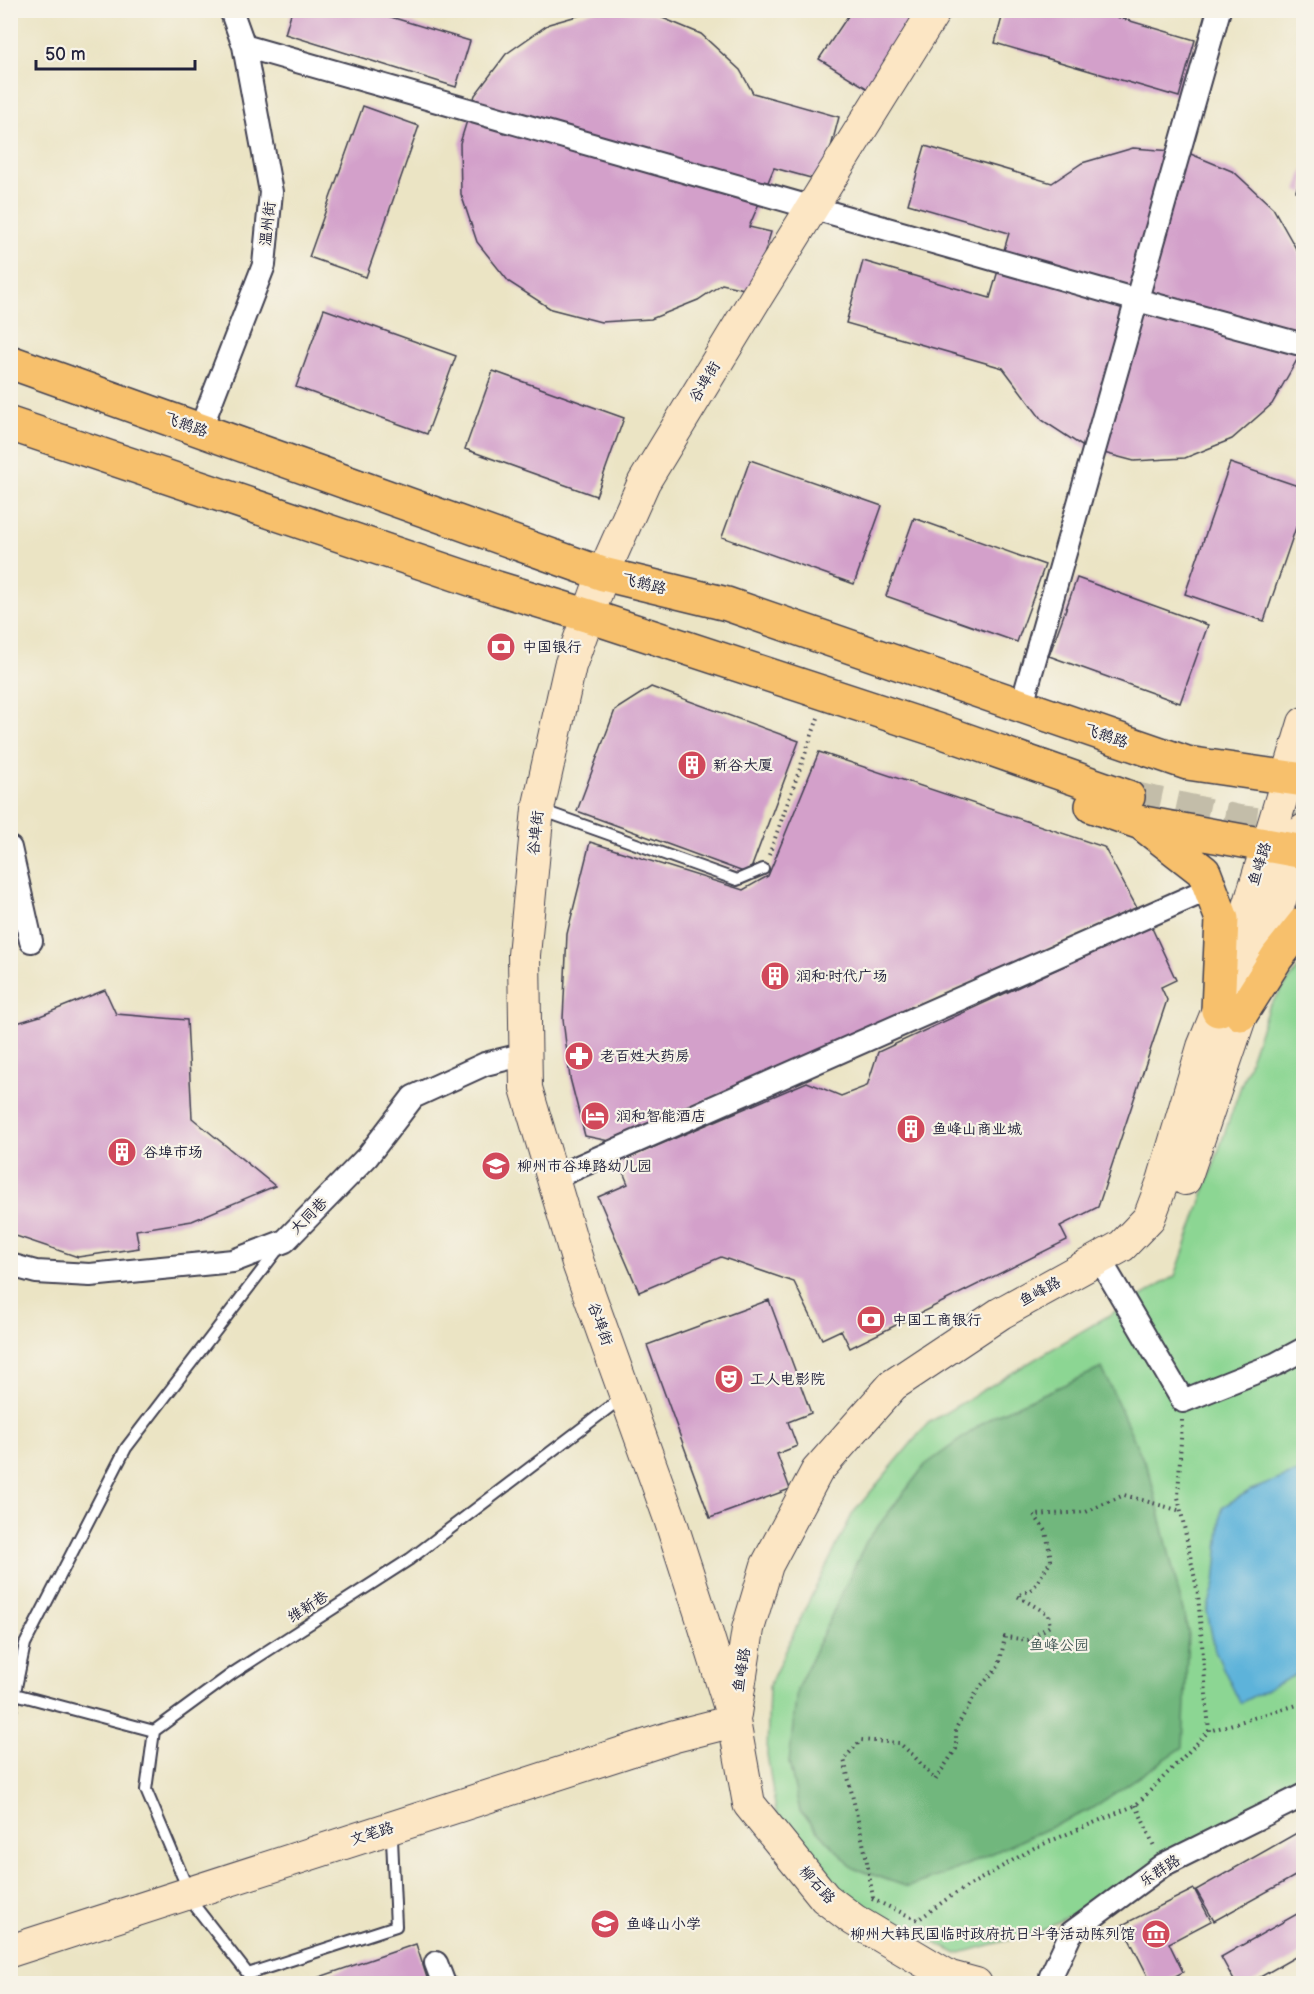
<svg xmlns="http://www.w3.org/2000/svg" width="1314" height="1994" font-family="'Balsamiq Sans','LXGW WenKai TC',sans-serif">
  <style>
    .green { fill: #8cd693; stroke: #577c67; stroke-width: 1.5 }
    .forest { fill: #71b77d; stroke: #4a6c5c; stroke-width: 1.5 }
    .water { fill: #5db3da; stroke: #406a8a; stroke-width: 1.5 }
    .building { fill: #d3a0ca }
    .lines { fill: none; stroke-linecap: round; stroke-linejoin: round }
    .primary-tunnel { stroke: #c3bda9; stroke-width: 33; stroke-dasharray: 33 16; stroke-linecap: butt }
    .lane-casing { stroke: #403f50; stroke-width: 14 }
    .street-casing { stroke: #403f50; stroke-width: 26 }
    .secondary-casing { stroke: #403f50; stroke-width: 34 }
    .primary-casing { stroke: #403f50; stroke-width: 36 }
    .path { stroke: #403f50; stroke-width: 4; stroke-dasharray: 1.5 4.5; stroke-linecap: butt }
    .lane { stroke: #fff; stroke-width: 10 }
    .street { stroke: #fff; stroke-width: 22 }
    .secondary { stroke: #fce6c4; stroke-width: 32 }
    .primary { stroke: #f7c06c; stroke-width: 33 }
    .labels { text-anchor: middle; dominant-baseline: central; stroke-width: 4.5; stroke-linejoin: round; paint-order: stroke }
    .street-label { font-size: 15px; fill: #22223b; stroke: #f7f3e8 }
    .poi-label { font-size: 15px; fill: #22223b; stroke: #f7f3e8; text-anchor: start }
    .park-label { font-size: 15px; fill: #425855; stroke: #f7f3e8 }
  </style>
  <rect width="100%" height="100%" fill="#f7f3e8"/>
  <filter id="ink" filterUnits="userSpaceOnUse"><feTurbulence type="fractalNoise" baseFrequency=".0167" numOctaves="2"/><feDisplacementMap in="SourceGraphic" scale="12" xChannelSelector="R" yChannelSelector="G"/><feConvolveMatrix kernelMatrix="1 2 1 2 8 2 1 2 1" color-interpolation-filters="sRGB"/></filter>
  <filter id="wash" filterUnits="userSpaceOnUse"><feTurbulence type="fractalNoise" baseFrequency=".008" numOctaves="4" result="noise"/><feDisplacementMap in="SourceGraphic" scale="24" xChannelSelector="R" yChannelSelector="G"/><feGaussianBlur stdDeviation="1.35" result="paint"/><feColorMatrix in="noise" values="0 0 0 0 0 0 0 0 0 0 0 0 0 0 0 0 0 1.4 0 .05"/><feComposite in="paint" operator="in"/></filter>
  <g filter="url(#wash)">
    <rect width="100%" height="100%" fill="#ebe4c4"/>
    <path class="green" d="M1303 962V1795L1163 1865 1041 1931 957 1954 836 1892 776 1812 767 1754 769 1686 804 1611 853 1513 928 1423 1175 1276 1268 1008Z"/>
    <path class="forest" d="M1102 1368 1150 1475 1188 1631 1183 1747 1091 1809 953 1871 908 1887 853 1868 800 1811 789 1763 797 1689 866 1542 925 1465 993 1416Z"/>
    <path class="water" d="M1303 1468V1671L1240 1703 1215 1651 1207 1611 1215 1584 1222 1507 1251 1490 1298 1472Z"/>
    <g id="blocks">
      <path class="building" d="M292 10H368L470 41 456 87 285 34Z
        M598 10 653 14 701 34 740 70 753 93 839 117 822 181 774 168 749 227 771 232 753 291 722 284 698 300 651 319 601 322 551 309 509 282 477 242 461 194 460 143 475 95 506 54 549 24Z
        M852 10H923L873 92 819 59Z
        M1004 10H1093L1195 40 1179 97 995 43Z
        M363 106 419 126 366 277 309 257Z
        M925 146 1052 183 1082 163 1133 148 1186 152 1234 172 1273 208 1299 254 1304 284V326L1298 358 1272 404 1232 439 1185 458 1134 461 1085 448 1042 420 1003 368 846 323 863 261 990 298 1009 233 908 204Z
        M1303 169H1304V193L1296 191Z
        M324 309 456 356 427 434 296 387Z
        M493 371 624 418 596 496 465 449Z
        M750 460 882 506 854 584 722 537Z
        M1230 463 1304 488V504L1264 621 1185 594Z
        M914 518 1045 565 1017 642 886 596Z
        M1077 578 1208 625 1180 703 1049 656Z
        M651 687 799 741 749 874 577 811 615 710Z
        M819 752 1104 847 1137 908 614 1142 585 1136 570 1078 563 1019 567 934 590 842 743 890 768 876Z
        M1151 926 1176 980 1161 987 1167 1000 1098 1207 1060 1226 1067 1240 850 1348 841 1330 822 1339 794 1282 721 1257 639 1292 598 1197 628 1184 619 1162 807 1082 841 1096 867 1086 878 1052Z
        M105 990 116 1014 187 1020 192 1118 275 1186 192 1221 136 1230 139 1248 78 1257 10 1234V1025L40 1016Z
        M769 1300 811 1413 788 1422 797 1446 777 1454 790 1489 710 1518 647 1345Z
        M1302 1830 1304 1871 1214 1921 1196 1890Z
        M1194 1889 1211 1921 1169 1943 1183 1972 1161 1984H1152L1122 1925Z
        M1304 1910V1952L1248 1984H1236L1221 1957Z
        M416 1944 429 1984H302V1983Z"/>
    </g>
  </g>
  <g filter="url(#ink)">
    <use href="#blocks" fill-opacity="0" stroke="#403f50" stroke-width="1.5"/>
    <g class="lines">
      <path class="primary-tunnel" d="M1128 797 1237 821 1303 830"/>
      <g class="lane-casing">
        <path id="lane" d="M541 810 737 880 763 869
          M15 1694 154 1731
          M10 1716 25 1644 126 1448 279 1248
          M390 1832 392 1839 396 1926 248 1974 195 1906 146 1790 154 1731 233 1673 410 1559 623 1397"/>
      </g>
      <g class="street-casing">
        <path id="street" d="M244 46 1137 300 1304 345
          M200 430 264 265 271 192 244 46 231 10
          M1026 690 1219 10
          M10 848 31 941
          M553 1178 1211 888
          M1099 1258 1183 1401 1276 1364 1304 1349
          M10 1265 36 1272 90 1275 233 1261 285 1241 367 1157 413 1097 485 1064 526 1054
          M436 1963 444 1984
          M1051 1984V1976L1071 1933 1163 1865 1304 1795"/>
      </g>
      <g class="secondary-casing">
        <path id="secondary" d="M935 10 754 301 644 482 603 574 570 666 538 809 524 955 526 1088 578 1263 670 1519 703 1621 734 1721 749 1804 825 1898 854 1920 950 1977 976 1984
          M1185 1179 1304 830
          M735 1714 748 1629 767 1565 817 1471 893 1385 1001 1313 1122 1246 1149 1218 1163 1181 1203 1047 1218 1010 1304 723
          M10 1951 675 1736 734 1721"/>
      </g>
      <g class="primary-casing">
        <path id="primary" d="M10 362 603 574 727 604 1187 763 1304 780
          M10 424 497 588 589 616 943 732 1128 797
          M1092 806 1138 822 1304 852
          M1145 826 1204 872 1222 919 1218 1010
          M1241 1014 1277 957 1304 923"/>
      </g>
      <path class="path" d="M769 855 818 718
        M1182 1420 1178 1497 1198 1594 1209 1731 1304 1703
        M1136 1805 1154 1846
        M873 1898 866 1856 844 1759 861 1740 899 1743 913 1755 935 1780 956 1749V1728L979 1688 999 1666 1005 1637 1028 1640 1050 1626 1048 1614 1017 1596 1033 1589 1051 1560 1046 1531 1034 1515 1086 1512 1124 1495 1181 1511
        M872 1899 918 1920 951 1896 1034 1848 1136 1805 1209 1731"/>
      <use href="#lane" class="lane"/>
      <use href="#street" class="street"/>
      <use href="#secondary" class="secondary"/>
      <use href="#primary" class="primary"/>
    </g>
  </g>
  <defs>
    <g id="bank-disc" transform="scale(1.5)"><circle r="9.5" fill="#d1495b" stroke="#f7f3e8"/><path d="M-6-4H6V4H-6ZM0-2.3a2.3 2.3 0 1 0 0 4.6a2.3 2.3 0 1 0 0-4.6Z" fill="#fff"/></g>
    <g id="building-disc" transform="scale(1.5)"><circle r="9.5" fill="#d1495b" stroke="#f7f3e8"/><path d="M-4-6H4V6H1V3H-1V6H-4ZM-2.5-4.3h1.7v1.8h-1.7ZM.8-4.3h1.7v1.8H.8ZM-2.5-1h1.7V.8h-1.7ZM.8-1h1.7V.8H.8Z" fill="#fff"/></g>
    <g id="pharmacy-disc" transform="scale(1.5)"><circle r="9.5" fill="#d1495b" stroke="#f7f3e8"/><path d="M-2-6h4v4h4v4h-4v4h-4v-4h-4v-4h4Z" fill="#fff"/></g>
    <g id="hotel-disc" transform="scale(1.5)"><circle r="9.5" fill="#d1495b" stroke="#f7f3e8"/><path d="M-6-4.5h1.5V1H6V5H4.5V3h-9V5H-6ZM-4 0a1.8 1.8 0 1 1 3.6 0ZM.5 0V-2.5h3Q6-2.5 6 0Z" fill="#fff"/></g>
    <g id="school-disc" transform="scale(1.5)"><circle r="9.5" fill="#d1495b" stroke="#f7f3e8"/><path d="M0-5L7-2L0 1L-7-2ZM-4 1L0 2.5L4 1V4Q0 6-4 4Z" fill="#fff"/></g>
    <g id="theatre-disc" transform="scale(1.5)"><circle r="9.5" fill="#d1495b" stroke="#f7f3e8"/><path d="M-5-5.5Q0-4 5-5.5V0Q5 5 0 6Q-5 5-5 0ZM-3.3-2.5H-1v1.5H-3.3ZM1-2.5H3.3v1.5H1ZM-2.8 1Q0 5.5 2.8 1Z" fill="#fff"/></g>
    <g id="museum-disc" transform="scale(1.5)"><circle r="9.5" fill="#d1495b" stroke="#f7f3e8"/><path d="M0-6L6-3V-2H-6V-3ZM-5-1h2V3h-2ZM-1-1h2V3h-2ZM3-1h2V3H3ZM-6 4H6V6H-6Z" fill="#fff"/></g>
  </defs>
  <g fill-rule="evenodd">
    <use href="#bank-disc" x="501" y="647"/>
    <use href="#building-disc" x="692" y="765"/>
    <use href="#building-disc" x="775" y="976"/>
    <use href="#pharmacy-disc" x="579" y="1056"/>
    <use href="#hotel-disc" x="595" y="1116"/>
    <use href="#building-disc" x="911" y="1129"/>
    <use href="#building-disc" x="122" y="1152"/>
    <use href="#school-disc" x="496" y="1166"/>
    <use href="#bank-disc" x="871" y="1320"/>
    <use href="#theatre-disc" x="729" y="1379"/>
    <use href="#school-disc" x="605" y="1924"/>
    <use href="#museum-disc" x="1156" y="1934"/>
  </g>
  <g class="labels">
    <g class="street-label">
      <text transform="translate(268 224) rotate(-84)">温州街</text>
      <text transform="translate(705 382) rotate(-59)">谷埠街</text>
      <text transform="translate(186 425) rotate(20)">飞鹅路</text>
      <text transform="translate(644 584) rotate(14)">飞鹅路</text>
      <text transform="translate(1106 736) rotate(19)">飞鹅路</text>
      <text transform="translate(536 833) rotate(-84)">谷埠街</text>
      <text transform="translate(1260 864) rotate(-73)">鱼峰路</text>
      <text transform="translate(309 1216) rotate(-45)">大同巷</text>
      <text transform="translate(1040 1292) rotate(-29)">鱼峰路</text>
      <text transform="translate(600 1324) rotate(70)">谷埠街</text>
      <text transform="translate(308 1607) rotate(-33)">维新巷</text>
      <text transform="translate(742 1670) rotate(-81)">鱼峰路</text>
      <text transform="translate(372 1834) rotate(-18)">文笔路</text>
      <text transform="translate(1160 1871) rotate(-33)">乐群路</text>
      <text transform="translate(817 1885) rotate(48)">柳石路</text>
    </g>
    <g class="poi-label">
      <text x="522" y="647">中国银行</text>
      <text x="713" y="765">新谷大厦</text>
      <text x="796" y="976">润和·时代广场</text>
      <text x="600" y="1056">老百姓大药房</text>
      <text x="616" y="1116">润和智能酒店</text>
      <text x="932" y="1129">鱼峰山商业城</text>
      <text x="143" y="1152">谷埠市场</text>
      <text x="517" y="1166">柳州市谷埠路幼儿园</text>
      <text x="892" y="1320">中国工商银行</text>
      <text x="750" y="1379">工人电影院</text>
      <text x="626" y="1924">鱼峰山小学</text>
      <text x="1135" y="1934" text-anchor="end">柳州大韩民国临时政府抗日斗争活动陈列馆</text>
    </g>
    <g class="park-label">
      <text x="1059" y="1645">鱼峰公园</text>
    </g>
  </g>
  <rect width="1314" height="1994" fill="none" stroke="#f7f3e8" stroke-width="36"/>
  <path d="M36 60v9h159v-9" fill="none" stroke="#22223b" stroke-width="3"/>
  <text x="45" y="60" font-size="18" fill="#22223b" stroke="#f7f3e8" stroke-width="4.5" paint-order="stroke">50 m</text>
</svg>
